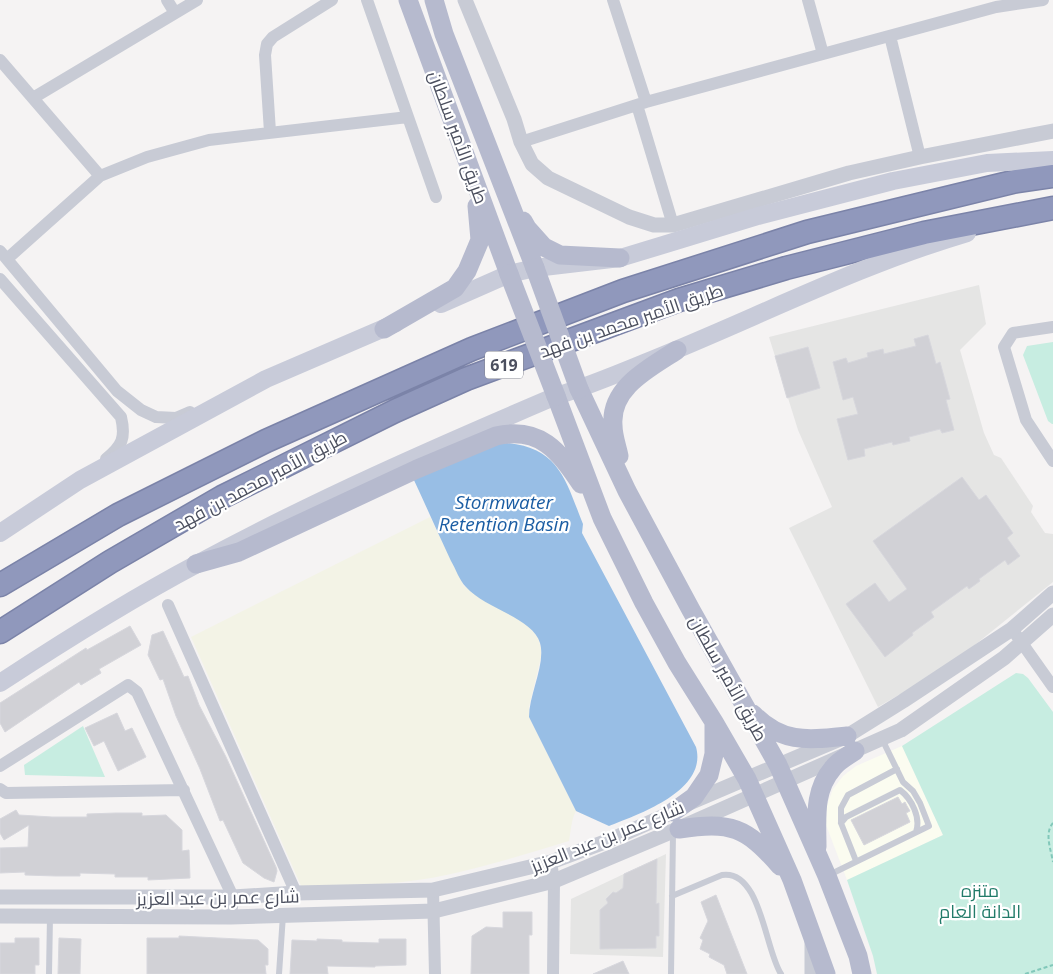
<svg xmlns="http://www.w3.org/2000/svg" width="1053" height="974" font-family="'Open Sans',Cairo,sans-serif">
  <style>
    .commercial { fill: #fbfcf0 }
    .education { fill: #e5e5e4 }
    .green { fill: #c7ede1 }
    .sand { fill: #f3f3e6 }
    .water { fill: #98bee5 }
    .building { fill: #d1d1d6; stroke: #d7d7dd }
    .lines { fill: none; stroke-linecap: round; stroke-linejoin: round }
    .motorway-casing { stroke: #7b83a8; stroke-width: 25 }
    .path { stroke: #82c8ba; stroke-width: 2; stroke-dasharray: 4 2.5; stroke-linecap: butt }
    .service { stroke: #c8cbd5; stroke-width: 6 }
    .minor { stroke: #c8cbd5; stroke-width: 12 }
    .tertiary { stroke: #c8cbd5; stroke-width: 15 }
    .secondary { stroke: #c8cbd9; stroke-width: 18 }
    .primary { stroke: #b6bace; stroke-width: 19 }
    .motorway { stroke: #9098bc; stroke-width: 22 }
    .primary-bridge { stroke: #b6bace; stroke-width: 19 }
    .labels { text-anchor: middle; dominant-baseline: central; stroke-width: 4.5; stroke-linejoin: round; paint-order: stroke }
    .shield { fill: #fff; stroke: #82848f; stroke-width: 1 }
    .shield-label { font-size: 16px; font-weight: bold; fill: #4c505f }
    .street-label { font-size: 18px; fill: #4c505f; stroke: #fff }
    .park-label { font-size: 18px; fill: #217b69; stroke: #fff }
    .water-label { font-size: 19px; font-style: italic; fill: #1b5da3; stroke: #fff }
  </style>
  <rect width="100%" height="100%" fill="#f5f3f3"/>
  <path class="commercial" d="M902 746 943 835 847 880 826 825 827 805 833 789 843 776 856 766Z"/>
  <path class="education" d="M979 285 986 324 960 350 984 433 994 455 1001 458 1033 506 1031 512 1045 533 1053 534V582L971 648 928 678 878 707 789 528 832 507 798 430 769 337Z
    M666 854 663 957 570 954 571 899Z"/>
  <path class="green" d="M1053 342V424H1052L1048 421 1023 355 1027 346Z
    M1016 673 1023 674 1028 678 1053 712V974H877L873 956 847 880 943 835 902 746Z
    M83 726 105 777 25 775 24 765Z"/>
  <path class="sand" d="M430 517 464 586 529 626 538 638 541 648V657L529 707V717L576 811C571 820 571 831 569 841 530 853 491 865 451 874 403 885 351 886 302 888L191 637Z"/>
  <path class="water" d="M507 443C560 448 566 482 583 524L582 533 696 747C708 790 640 814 609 826L576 811 529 717C529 694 546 664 540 643 533 618 484 608 466 587 459 580 456 569 451 561 438 533 426 506 413 478L483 446Z"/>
  <path class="building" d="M928 335 936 364 940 362 950 399 946 400 954 430 942 433 940 429 909 437 910 441 893 445 892 442 864 449 865 456 848 460 837 419 858 414 853 397 843 400 833 362 846 358 848 363 868 357 867 353 883 349 884 354 916 346 914 339Z
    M808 347 820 388 787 398 775 356Z
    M962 477 979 500 986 495 1013 533 1007 538 1020 556 1008 565 1005 560 979 579 980 581 969 589 967 586 931 612 934 617 912 633 913 635 885 657 846 604 875 583 889 602 907 589 873 541Z
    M130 626 141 645 99 669 101 673 81 685 79 682 5 732 0 723V703L86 648 87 650Z
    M163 631 184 677 188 676 199 705 226 757 276 867 277 871 274 882 264 878 243 863 223 820 220 821 200 769 176 716 163 679 160 680 148 655 152 635Z
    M117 713 125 731 132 728 146 757 118 771 104 741 94 746 85 728Z
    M898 797 902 804 905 802 907 806 910 811 906 813 910 822 864 845 851 820Z
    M16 810 19 815 52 817H87V814L116 813H142V816L166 815 182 830V851L189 850 190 878 148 880V877H115V874L80 873V876H56L25 875V872L0 873V848L28 847 29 825 4 840 0 833V819Z
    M657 859 656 904 659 903V936H656V948L600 949V910L608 903 606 899 613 892 616 893 623 888 624 874Z
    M716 895 747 974H727L724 965 709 957 710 954 700 949 703 940 700 938 708 921 701 902Z
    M503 912H532V935H529V974H471L472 936 486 927 503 928Z
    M179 936 258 940 268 949V965H265L266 974H147V938H179Z
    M15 938H39V965H35V974H0V943H15Z
    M59 938 81 939 80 974H58Z
    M317 939 342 940V942L379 943V939H406V965L375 966V967L327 966 328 974H290L292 940 317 941Z
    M623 961 629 974H593Z"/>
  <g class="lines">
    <g class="motorway-casing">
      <path id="motorway" d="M0 585 118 515 266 441 472 349 623 291 807 232 1017 181 1053 176
        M0 632 110 562 222 497 395 411 466 379 679 300 786 268 924 233 1053 208"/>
    </g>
    <path class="path" d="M1053 823C1044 833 1051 850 1053 862
      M1025 974 1053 965"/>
    <path class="service" d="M841 823 846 817 900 790C912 799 921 818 916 832
      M856 861 841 823V808L848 795 897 769
      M829 875 929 826 920 803 913 791 903 782 882 739
      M672 896 722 875C761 869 765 950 781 974
      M49 974 50 916
      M279 974 283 915
      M671 974 673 833"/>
    <path class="minor" d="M167 0 175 13
      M367 0 436 197
      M613 0 646 102
      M808 0 823 54
      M890 36 920 157
      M0 60 100 176
      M33 98 197 0
      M637 105 673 225
      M270 132 265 55 267 44 273 37 332 0
      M521 142 646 102 996 7 1043 0
      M0 251 117 391 141 410 156 417 176 418 190 412
      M7 259 100 176 147 157 209 140 408 117
      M0 279 121 417C126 438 122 446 106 459
      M1053 327 1013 333 1004 347 1026 420 1053 461
      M168 605 296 893
      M1012 629 1053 687
      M0 766 128 685 137 692 233 897 231 917
      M0 789 6 793 184 790
      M551 862 554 881 553 974
      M433 890 435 974"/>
    <path class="tertiary" d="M465 0 514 119 521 142 532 164 548 178 629 217 654 225H673L849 173 920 157 1053 131
      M0 897H233L296 893 433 890 551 862 610 840 673 812 682 806 847 736 903 701 1012 629 1053 593
      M0 916 231 917 434 911 554 881 673 831 901 730 1004 658 1053 615
      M812 974V941"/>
    <path class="secondary" d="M441 304 509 274 535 268 620 258 758 216 893 181 987 163 1053 160
      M0 533 80 480 266 379 396 323
      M0 683C64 641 129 600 197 564 313 501 434 448 556 396 586 387 615 375 644 363 752 320 856 266 967 233"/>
    <path class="primary" d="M408 0 509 274
      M434 0 444 34 535 268
      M523 221 527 228 544 247 560 255 620 258
      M384 329 455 288 467 271 480 240 477 206
      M579 389 627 491 691 610 778 765 827 876 858 956 862 974
      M556 396 602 518 644 603 677 663 714 722 747 779 792 880 826 974
      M619 456C617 446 613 436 613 425 610 387 650 368 677 350
      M196 564 239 552 417 469 496 436C540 426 559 451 581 484
      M753 714C782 744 808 740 847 736
      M673 812 694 797 709 775 714 754V723
      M679 829C731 821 746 827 780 866
      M817 847C817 819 813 791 833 768 838 761 848 756 855 751"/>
    <use href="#motorway" class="motorway"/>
    <path class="primary-bridge" d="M535 268 579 389
      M509 274 556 396"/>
  </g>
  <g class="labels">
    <rect class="shield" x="485" y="351.5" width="38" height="27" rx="4"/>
    <g class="shield-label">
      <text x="504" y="365">619</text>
    </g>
    <g class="street-label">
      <text transform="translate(459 137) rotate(70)">طريق الأمير سلطان</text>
      <text transform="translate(631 320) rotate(-19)">طريق الأمير محمد بن فهد</text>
      <text transform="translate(260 480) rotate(-28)">طريق الأمير محمد بن فهد</text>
      <text transform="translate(729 678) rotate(61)">طريق الأمير سلطان</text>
      <text transform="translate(607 836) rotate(-22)">شارع عمر بن عبد العزيز</text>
      <text transform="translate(218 897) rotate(-1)">شارع عمر بن عبد العزيز</text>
    </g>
    <g class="park-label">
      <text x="980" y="890">متنزه<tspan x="980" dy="21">الدانة العام</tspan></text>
    </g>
    <g class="water-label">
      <text x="504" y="502">Stormwater<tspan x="504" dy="22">Retention Basin</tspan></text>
    </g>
  </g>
</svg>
